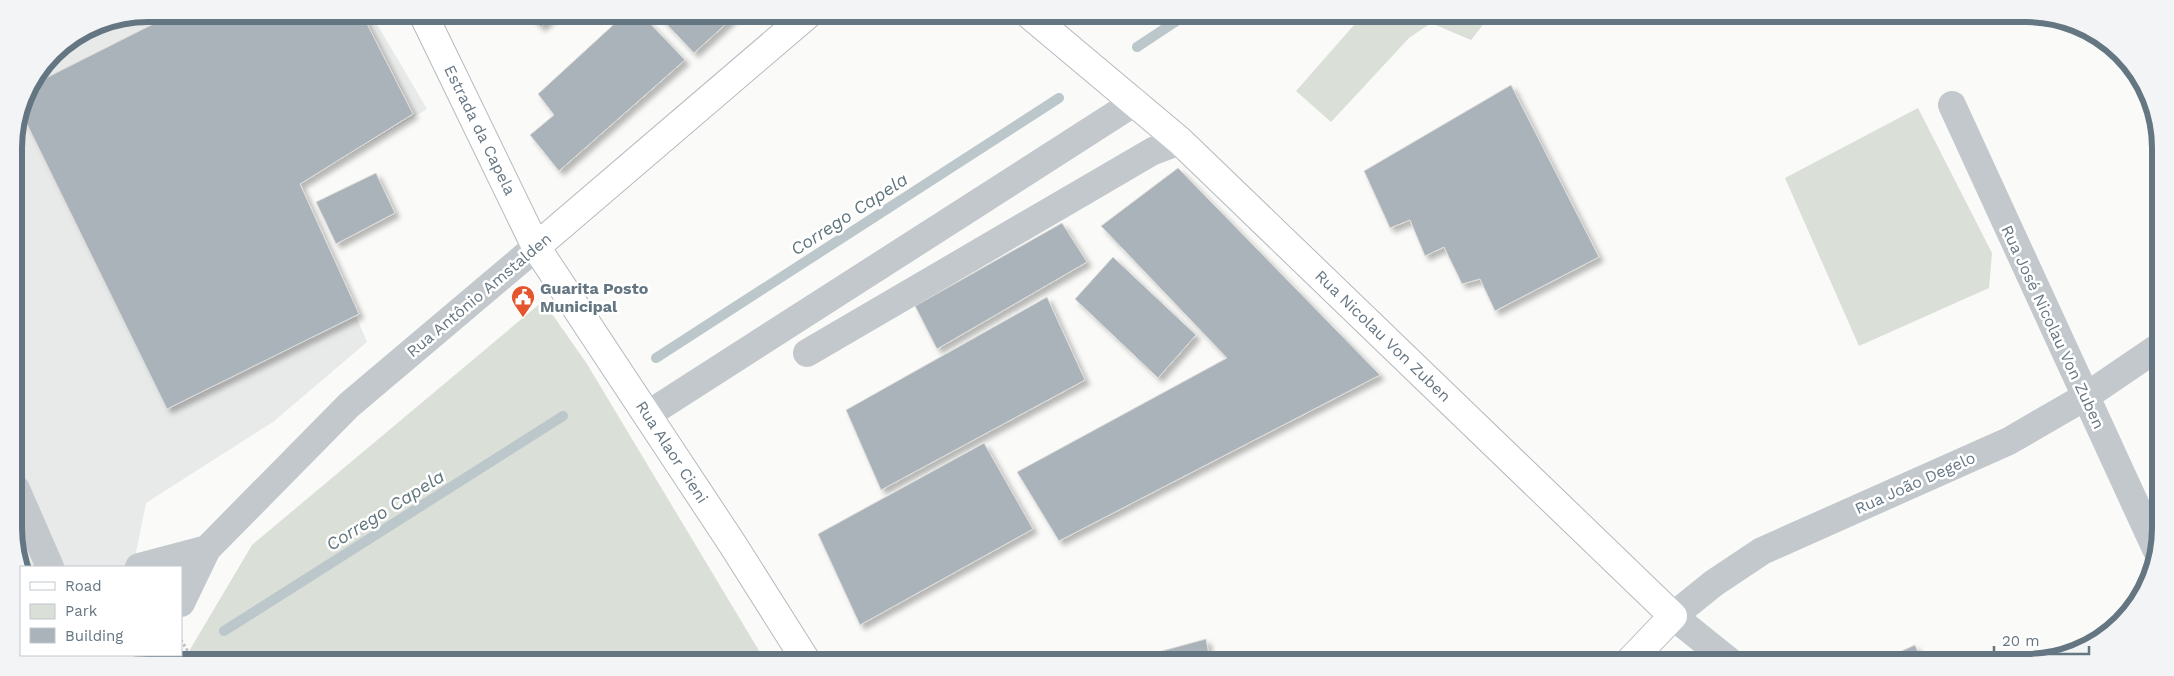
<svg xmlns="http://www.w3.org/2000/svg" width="2174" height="676" font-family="'Work Sans',sans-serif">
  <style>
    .built { fill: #e8e9e9 }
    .green { fill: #dadfd7 }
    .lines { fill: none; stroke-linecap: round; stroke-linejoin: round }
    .stream { stroke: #bbc7cb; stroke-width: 10 }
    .building { fill: #aab3b9; stroke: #dcdcda; filter: url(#shadow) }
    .major-casing { stroke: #b5babe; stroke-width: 30 }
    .path { stroke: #bbbfc2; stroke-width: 3; stroke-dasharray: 2.5 2.5; stroke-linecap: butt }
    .minor { stroke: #c3c8cc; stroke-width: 28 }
    .major { stroke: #fff; stroke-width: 28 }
    .labels { text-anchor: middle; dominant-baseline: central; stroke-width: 5; stroke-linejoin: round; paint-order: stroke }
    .street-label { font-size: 16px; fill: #657683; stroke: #fff }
    .poi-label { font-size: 16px; font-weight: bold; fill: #657683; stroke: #fff; text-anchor: start }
    .water-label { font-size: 18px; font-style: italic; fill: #60757c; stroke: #fff }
    .rim { fill: none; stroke: #657683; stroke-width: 6 }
  </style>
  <defs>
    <filter id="shadow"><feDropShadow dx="4.5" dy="4.5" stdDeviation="2.5" flood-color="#0004"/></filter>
  </defs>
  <rect width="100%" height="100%" fill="#fafaf8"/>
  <path class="built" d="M149 14H371L427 109 300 184 367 342 273 422 146 503 133 567H23L16 553 14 140 24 97 53 53 97 24Z"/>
  <path class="green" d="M1361 17H1489L1471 40 1431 23 1409 38 1331 122 1296 91Z
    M1918 108 1992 253 1989 288 1859 346 1785 178Z
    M543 301 587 364 764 659 185 658 252 545Z"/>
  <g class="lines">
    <path class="stream" d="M1137 47 1184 16
      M656 358 1059 98
      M224 631 563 416"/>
  </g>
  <path class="building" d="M173 14H362L413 114 300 184 359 314 167 409 21 112 24 97 32 85Z
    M529 15H553L541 27Z
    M624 15H642L685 60 559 171 530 135 554 115 538 94Z
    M658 15H720L727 23 694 53Z
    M720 15H735L727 23Z
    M1511 85 1599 257 1495 311 1480 279 1462 284 1444 247 1425 256 1410 220 1390 228 1364 171Z
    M1178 168 1380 375 1059 541 1017 472 1227 358 1101 226Z
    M376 173 395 213 336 244 316 202Z
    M1062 223 1087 262 937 349 915 306Z
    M1113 257 1196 335 1158 378 1075 299Z
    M1047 297 1085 380 881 490 846 410Z
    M984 443 1033 529 860 625 818 534Z
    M1206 639 1210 660H1129Z
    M1915 645 1922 662H1877Z"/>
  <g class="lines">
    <g class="major-casing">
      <path id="major" d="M423 14 536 247 733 545 805 659
        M1031 16 1180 141 1673 616 1630 661
        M536 247 807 15"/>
    </g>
    <path class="path" d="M181 640 192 658"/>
    <path class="minor" d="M1952 105 2156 549
      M807 353 1153 151 1180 141
      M647 415 1135 102
      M16 489 50 567
      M139 567 207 549
      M181 603 207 549 349 405 536 247
      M150 658 152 655
      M1729 661 1673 616 1714 583 1762 551 2009 441 2085 397 2157 348"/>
    <use href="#major" class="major"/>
  </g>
  <defs>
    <g id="civic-pin" transform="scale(1.25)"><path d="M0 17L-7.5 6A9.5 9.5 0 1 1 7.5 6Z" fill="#e4572e" stroke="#fff"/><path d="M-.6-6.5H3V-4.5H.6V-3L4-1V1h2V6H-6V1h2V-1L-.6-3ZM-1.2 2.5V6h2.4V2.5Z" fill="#fff"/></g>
  </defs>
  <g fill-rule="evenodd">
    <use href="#civic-pin" x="523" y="297"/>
  </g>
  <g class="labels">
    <g class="street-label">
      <text transform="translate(480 130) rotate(64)">Estrada da Capela</text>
      <text transform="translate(479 295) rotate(-40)">Rua Antônio Amstalden</text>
      <text transform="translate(2053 327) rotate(65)">Rua José Nicolau Von Zuben</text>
      <text transform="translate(1383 336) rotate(44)">Rua Nicolau Von Zuben</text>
      <text transform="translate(672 452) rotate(57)">Rua Alaor Cieni</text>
      <text transform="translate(1915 483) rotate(-24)">Rua João Degelo</text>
    </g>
    <g class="poi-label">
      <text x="540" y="288">Guarita Posto<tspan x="540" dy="18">Municipal</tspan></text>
    </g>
    <g class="water-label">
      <text transform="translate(849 214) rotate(-33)">Corrego Capela</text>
      <text transform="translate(385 510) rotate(-32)">Corrego Capela</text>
    </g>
  </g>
  <path d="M0 0H2174V676H0ZM148 22H2026A126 126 0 0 1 2152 148V528A126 126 0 0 1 2026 654H148A126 126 0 0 1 22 528V148A126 126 0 0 1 148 22Z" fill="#f3f4f5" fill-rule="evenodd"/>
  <path class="rim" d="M148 22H2026A126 126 0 0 1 2152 148V528A126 126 0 0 1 2026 654H148A126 126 0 0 1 22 528V148A126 126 0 0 1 148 22Z"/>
  <rect x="20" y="566" width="162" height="90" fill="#ffffff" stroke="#c1c8cd"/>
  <rect x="30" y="582" width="25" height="8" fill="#ffffff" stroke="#c1c8cd"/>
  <text x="65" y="591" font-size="15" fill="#657683">Road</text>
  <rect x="30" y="604" width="25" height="15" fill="#dadfd7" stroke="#c1c8cd"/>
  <text x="65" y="616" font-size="15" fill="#657683">Park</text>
  <rect x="30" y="628" width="25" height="15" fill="#aab3b9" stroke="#c1c8cd"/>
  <text x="65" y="641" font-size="15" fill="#657683">Building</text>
  <path d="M1994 646v8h95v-8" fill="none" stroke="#657683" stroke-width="2.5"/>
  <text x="2002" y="646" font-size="15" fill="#657683" stroke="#ffffff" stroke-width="4" paint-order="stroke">20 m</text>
</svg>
